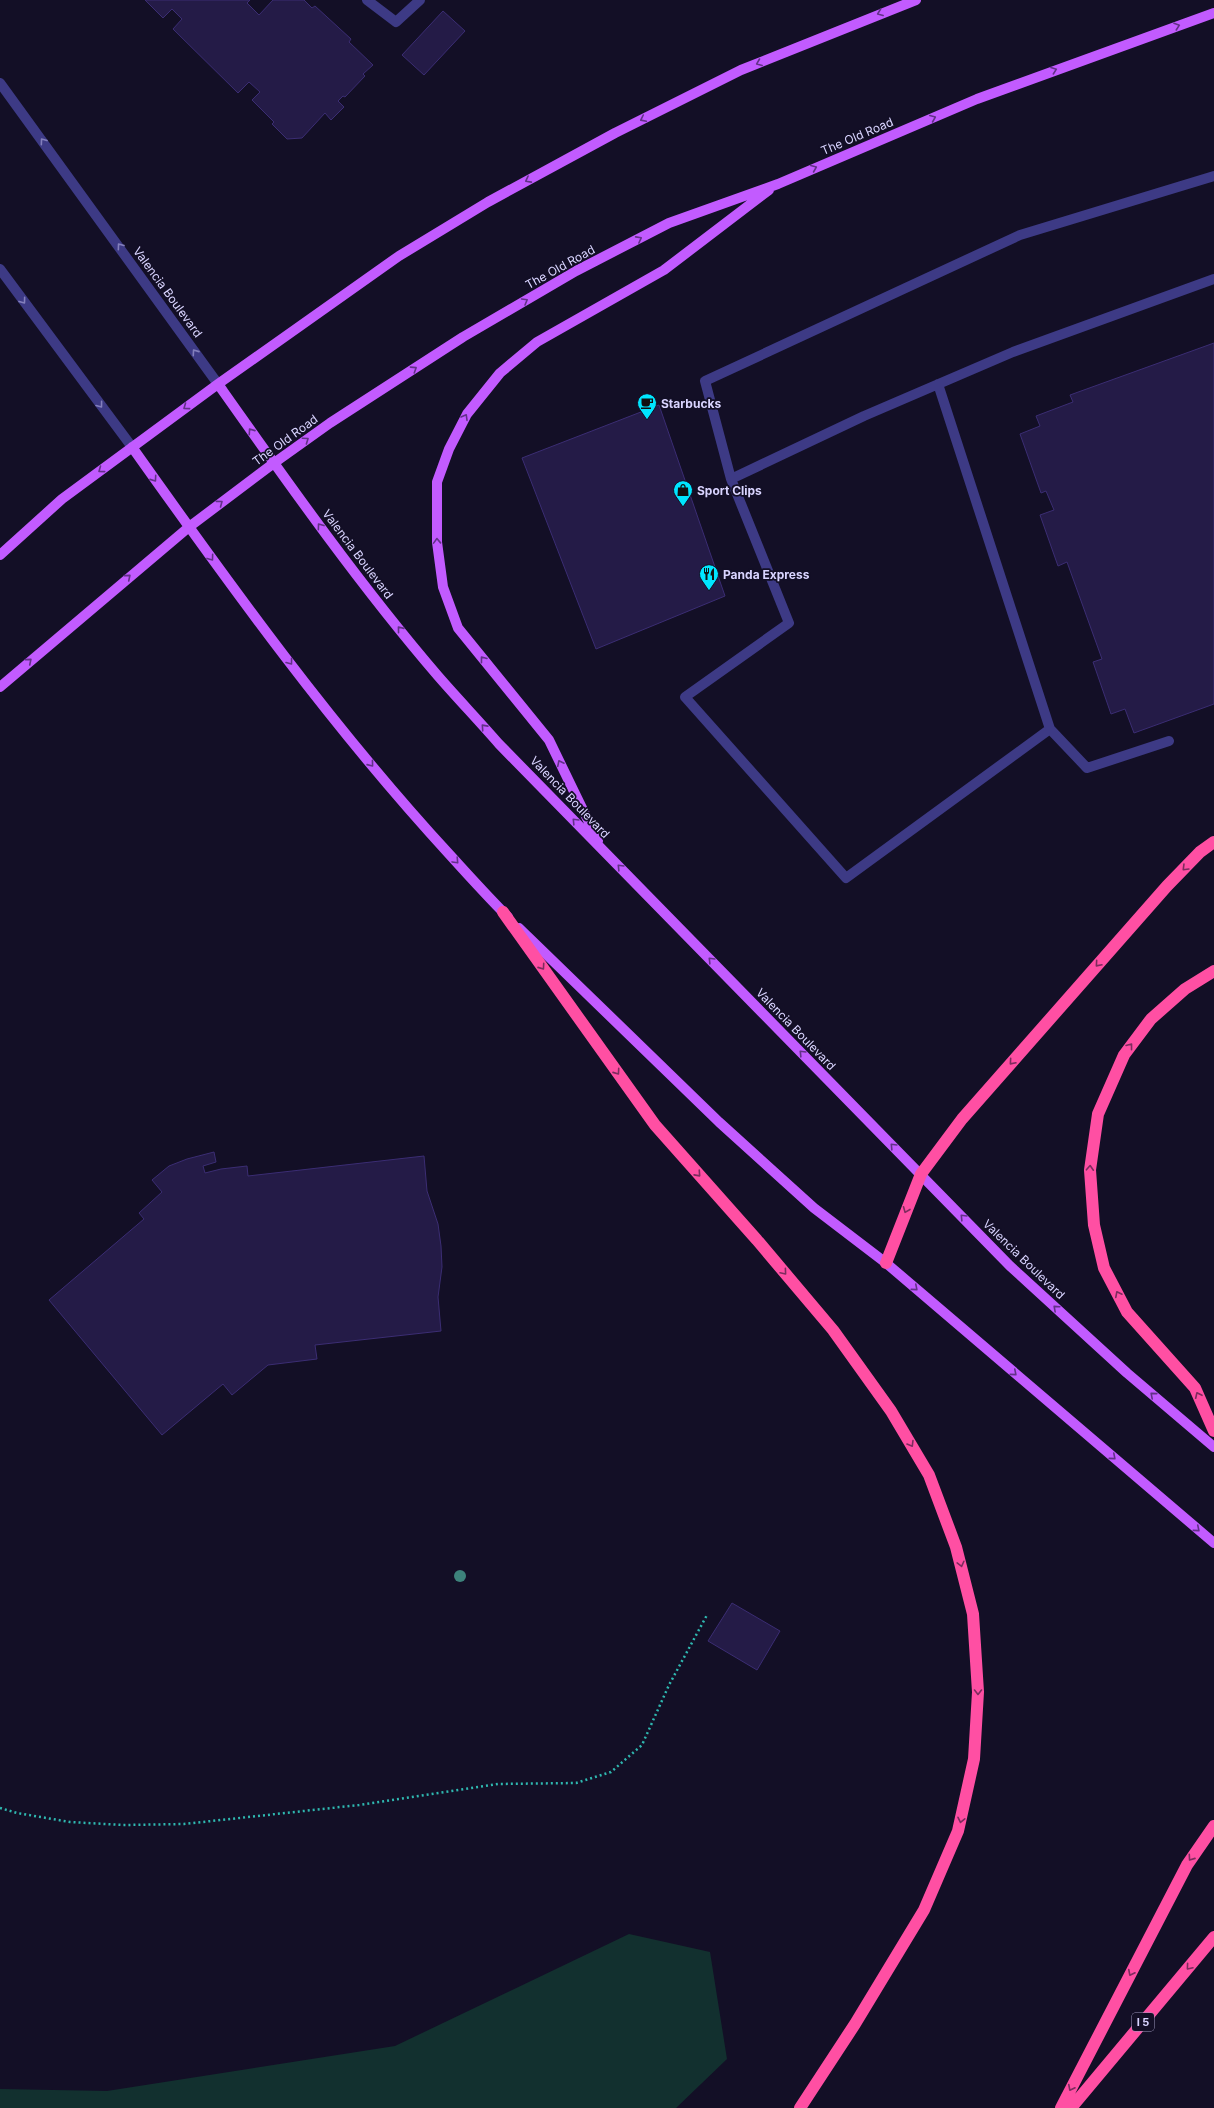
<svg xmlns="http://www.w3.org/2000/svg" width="1214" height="2108" font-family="Inter,sans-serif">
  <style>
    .green { fill: #12302f }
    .building { fill: #241b47; stroke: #3b2d73 }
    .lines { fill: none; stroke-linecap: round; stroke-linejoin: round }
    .path { stroke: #2fb8b0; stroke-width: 2.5; stroke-dasharray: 2 3; stroke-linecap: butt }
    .service { stroke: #3d3a85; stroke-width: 10 }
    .tertiary { stroke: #3d3a85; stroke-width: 10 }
    .primary { stroke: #c25bff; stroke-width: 10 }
    .motorway { stroke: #ff4fa3; stroke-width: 12 }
    .tree { fill: #3d827b }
    .oneway { stroke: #623188 }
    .oneway2 { stroke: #837fbc }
    .oneway3 { stroke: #7d2c5e }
    .labels { text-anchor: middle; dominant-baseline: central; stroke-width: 3.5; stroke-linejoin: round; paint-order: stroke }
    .shield { fill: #130f26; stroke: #9e99be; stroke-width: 1 }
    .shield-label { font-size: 11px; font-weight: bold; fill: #d9d4ff }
    .street-label { font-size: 12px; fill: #d9d4ff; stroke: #130f26 }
    .poi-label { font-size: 12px; font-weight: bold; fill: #d9d4ff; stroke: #130f26; text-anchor: start }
  </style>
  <rect width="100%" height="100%" fill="#130f26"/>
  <path class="green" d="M629 1934 710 1952 727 2059 676 2108H0V2089L107 2091 395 2046Z"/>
  <path class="building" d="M145 0H250L247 3 259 15 273 0H304L312 8 315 6 351 39 349 42 373 65 363 74 365 76 345 97 343 96 338 101 344 107 331 120 325 113 302 138 287 139 272 124 274 122 252 100 260 92 249 82 238 93 173 29 182 19 172 9 163 18Z
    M443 11 465 31 424 75 402 55Z
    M1214 343V704L1134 733 1125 709 1111 714 1093 662 1102 659 1067 562 1058 566 1040 515 1054 510 1046 491 1041 493 1020 434 1040 426 1036 416 1073 402 1070 395Z
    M659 405 725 596 596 649 522 458Z
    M214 1152 216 1162 203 1166 205 1173 221 1169 247 1166 248 1176 424 1156 427 1191 438 1224 441 1246 442 1267 438 1297 441 1331 315 1345 317 1359 268 1365 232 1395 223 1384 162 1435 49 1300 144 1219 139 1213 162 1192 152 1180 169 1166 187 1159Z
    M732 1603 780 1631 757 1670 708 1641Z"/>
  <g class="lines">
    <path class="path" d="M0 1808 17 1813 70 1822 123 1825 184 1824 359 1805 498 1784 576 1783 611 1772 642 1745 669 1685 707 1615"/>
    <path class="service" d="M367 0 396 22 420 0
      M1214 176 1020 235 705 381 731 479 864 416 1013 352 1214 279
      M731 479 789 623 685 697 846 878 1050 729 938 384
      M1050 729 1087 768 1169 741"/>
    <path class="tertiary" d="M0 83 218 384
      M0 269 132 447"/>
    <path class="primary" d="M218 384C288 483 359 584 438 676 458 699 479 721 499 744L1010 1266 1127 1373 1214 1447
      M132 447C232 588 333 728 450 855 469 876 488 897 508 917
      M0 555 62 499 218 384 399 256 488 202 615 133 741 70 916 0
      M0 687 189 527 274 463 330 423 463 337 576 271 669 223 778 184 977 99 1214 13
      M598 841 549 740 458 628 443 587 437 542V482L449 449 467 414 500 373 537 342 664 270 769 190
      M519 928 719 1122 814 1208 886 1263 1214 1543"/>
    <path class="motorway" d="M503 912 655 1125 757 1240 833 1330 891 1411 929 1475 956 1547 973 1614 978 1692 974 1759 958 1831 924 1910 855 2024 800 2108
      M1214 971 1185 989 1151 1019 1124 1055 1098 1114 1090 1170 1094 1225 1104 1268 1127 1312 1195 1388 1214 1431
      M886 1263 921 1174 962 1119 1167 886 1200 852 1214 842
      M1061 2108 1187 1865 1214 1826
      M1071 2108 1214 1937"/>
  </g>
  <circle class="tree" cx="460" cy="1576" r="6"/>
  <defs><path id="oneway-chevron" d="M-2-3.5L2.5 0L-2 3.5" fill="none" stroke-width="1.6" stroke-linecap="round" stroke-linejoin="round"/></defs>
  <g class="oneway">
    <use href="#oneway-chevron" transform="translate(880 13) rotate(159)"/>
    <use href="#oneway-chevron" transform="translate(1177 26) rotate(-19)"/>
    <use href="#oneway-chevron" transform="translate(759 63) rotate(158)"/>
    <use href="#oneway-chevron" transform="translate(1054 70) rotate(-20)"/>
    <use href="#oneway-chevron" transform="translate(933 118) rotate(-23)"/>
    <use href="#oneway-chevron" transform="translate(643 119) rotate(154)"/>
    <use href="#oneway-chevron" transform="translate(814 168) rotate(-23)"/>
    <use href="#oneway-chevron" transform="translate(528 180) rotate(152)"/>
    <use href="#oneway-chevron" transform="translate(639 239) rotate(-28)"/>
    <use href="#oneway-chevron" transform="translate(525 301) rotate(-30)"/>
    <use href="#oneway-chevron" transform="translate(414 369) rotate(-33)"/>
    <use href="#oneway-chevron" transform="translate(186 407) rotate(144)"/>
    <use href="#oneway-chevron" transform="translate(465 417) rotate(-60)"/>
    <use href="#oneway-chevron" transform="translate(251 431) rotate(-125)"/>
    <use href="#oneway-chevron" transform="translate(306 440) rotate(-35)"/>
    <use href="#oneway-chevron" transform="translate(101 470) rotate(143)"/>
    <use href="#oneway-chevron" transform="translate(154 479) rotate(55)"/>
    <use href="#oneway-chevron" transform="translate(220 503) rotate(-37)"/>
    <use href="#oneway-chevron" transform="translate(320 526) rotate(-126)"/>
    <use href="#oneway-chevron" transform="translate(437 541) rotate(-92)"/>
    <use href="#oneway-chevron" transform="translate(211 558) rotate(54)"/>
    <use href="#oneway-chevron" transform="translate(128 577) rotate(-40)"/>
    <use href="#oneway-chevron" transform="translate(400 629) rotate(-129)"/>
    <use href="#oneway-chevron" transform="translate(483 659) rotate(-128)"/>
    <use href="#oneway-chevron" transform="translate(29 661) rotate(-40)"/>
    <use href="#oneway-chevron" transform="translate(290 662) rotate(53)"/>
    <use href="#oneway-chevron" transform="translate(484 727) rotate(-132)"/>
    <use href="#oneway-chevron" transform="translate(560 763) rotate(-116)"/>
    <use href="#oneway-chevron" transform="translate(371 764) rotate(51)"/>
    <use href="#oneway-chevron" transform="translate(575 821) rotate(-134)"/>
    <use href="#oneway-chevron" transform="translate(456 861) rotate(47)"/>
    <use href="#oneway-chevron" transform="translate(620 867) rotate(-134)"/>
    <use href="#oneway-chevron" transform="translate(711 960) rotate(-134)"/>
    <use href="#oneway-chevron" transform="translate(802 1053) rotate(-134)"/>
    <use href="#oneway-chevron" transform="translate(893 1146) rotate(-134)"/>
    <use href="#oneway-chevron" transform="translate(963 1217) rotate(-134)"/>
    <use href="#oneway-chevron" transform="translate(915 1288) rotate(41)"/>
    <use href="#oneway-chevron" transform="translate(1056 1308) rotate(-138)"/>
    <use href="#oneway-chevron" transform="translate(1014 1373) rotate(41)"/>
    <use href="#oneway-chevron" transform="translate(1153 1395) rotate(-139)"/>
    <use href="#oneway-chevron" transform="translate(1113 1457) rotate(41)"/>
    <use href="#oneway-chevron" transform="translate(1197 1529) rotate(40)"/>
  </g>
  <g class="oneway2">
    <use href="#oneway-chevron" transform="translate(43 141) rotate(-126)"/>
    <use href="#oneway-chevron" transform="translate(120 246) rotate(-126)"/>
    <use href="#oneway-chevron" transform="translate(23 301) rotate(54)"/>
    <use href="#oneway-chevron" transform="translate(195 352) rotate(-125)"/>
    <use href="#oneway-chevron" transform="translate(100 405) rotate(53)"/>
  </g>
  <g class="oneway3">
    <use href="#oneway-chevron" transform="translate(1185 868) rotate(135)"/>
    <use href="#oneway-chevron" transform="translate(1098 964) rotate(131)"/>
    <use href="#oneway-chevron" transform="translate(542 967) rotate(55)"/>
    <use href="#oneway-chevron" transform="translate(1130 1046) rotate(-52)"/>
    <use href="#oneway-chevron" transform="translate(1012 1062) rotate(131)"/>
    <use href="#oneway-chevron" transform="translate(617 1072) rotate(55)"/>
    <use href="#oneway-chevron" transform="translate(1090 1168) rotate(-87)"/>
    <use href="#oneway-chevron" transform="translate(698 1174) rotate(48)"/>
    <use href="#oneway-chevron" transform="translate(906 1210) rotate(112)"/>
    <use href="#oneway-chevron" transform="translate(784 1272) rotate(50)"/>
    <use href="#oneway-chevron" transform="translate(1118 1294) rotate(-117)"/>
    <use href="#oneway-chevron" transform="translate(1198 1395) rotate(-115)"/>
    <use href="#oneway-chevron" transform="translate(911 1444) rotate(59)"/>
    <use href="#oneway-chevron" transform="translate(961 1564) rotate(76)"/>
    <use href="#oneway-chevron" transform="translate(978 1692) rotate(90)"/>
    <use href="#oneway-chevron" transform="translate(961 1820) rotate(102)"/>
    <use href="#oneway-chevron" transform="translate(1191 1858) rotate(125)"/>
    <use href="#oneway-chevron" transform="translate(1189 1967) rotate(130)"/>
    <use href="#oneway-chevron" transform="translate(1131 1973) rotate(117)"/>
    <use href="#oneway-chevron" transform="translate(1071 2088) rotate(117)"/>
  </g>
  <defs>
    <g id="cafe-pin" transform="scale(1)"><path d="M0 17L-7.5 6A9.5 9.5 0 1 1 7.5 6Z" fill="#00e5ff" stroke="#130f26"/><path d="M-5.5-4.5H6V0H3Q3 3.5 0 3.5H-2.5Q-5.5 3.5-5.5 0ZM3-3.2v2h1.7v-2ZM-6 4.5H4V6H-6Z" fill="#111"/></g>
    <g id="shop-pin" transform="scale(1)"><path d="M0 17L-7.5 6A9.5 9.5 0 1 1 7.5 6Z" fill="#00e5ff" stroke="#130f26"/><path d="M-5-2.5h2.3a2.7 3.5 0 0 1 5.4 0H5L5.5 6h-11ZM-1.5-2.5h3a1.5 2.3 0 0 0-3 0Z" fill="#111"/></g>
    <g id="restaurant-pin" transform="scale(1)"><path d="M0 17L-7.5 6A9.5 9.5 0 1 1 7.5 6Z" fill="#00e5ff" stroke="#130f26"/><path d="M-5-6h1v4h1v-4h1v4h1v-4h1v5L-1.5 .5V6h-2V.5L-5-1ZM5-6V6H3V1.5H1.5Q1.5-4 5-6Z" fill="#111"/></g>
  </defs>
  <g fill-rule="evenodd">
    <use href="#cafe-pin" x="647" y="403"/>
    <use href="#shop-pin" x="683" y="490"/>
    <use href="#restaurant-pin" x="709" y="574"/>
  </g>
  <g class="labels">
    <rect class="shield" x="1132" y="2013" width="22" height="18" rx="3"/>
    <g class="shield-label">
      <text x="1143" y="2022">I 5</text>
    </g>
    <g class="street-label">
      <text transform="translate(857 136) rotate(-23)">The Old Road</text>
      <text transform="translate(560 267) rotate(-29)">The Old Road</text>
      <text transform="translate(168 292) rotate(54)">Valencia Boulevard</text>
      <text transform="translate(285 440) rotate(-36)">The Old Road</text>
      <text transform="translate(358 554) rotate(53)">Valencia Boulevard</text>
      <text transform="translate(570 797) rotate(46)">Valencia Boulevard</text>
      <text transform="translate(796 1029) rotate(46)">Valencia Boulevard</text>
      <text transform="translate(1024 1259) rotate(44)">Valencia Boulevard</text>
    </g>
    <g class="poi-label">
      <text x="661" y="403">Starbucks</text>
      <text x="697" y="490">Sport Clips</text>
      <text x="723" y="574">Panda Express</text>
    </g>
  </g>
</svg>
